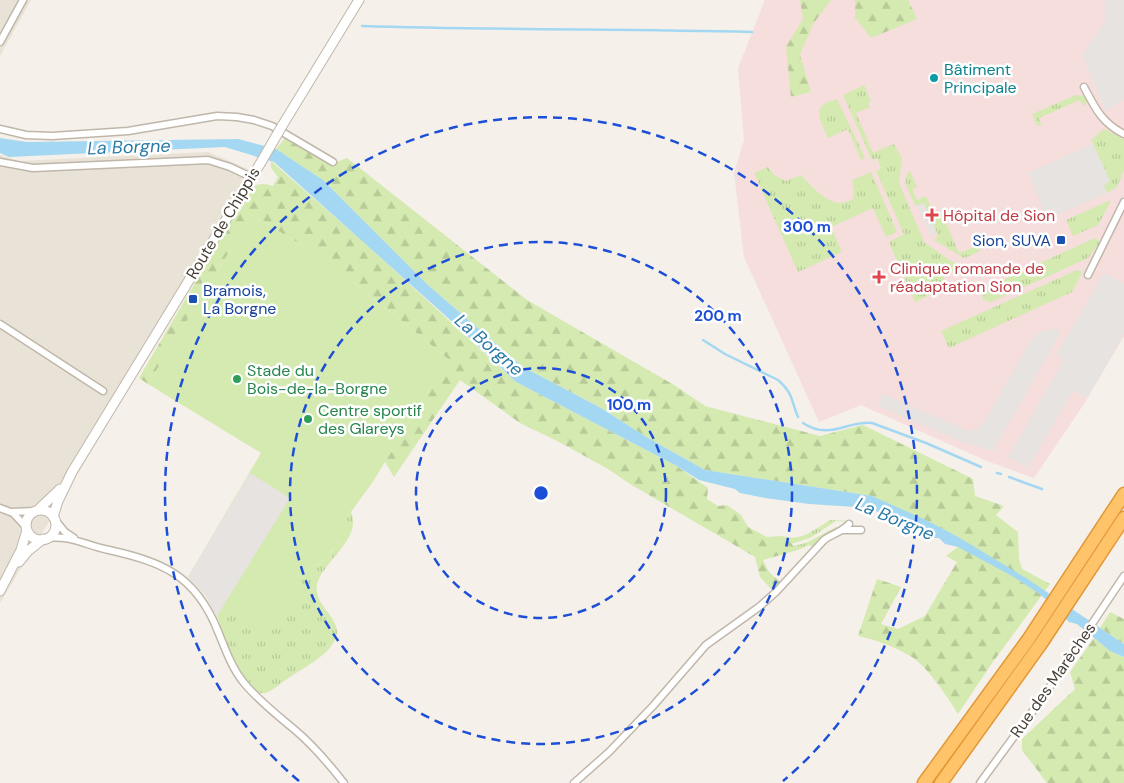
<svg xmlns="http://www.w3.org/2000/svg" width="1124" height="783" font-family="'DM Sans',sans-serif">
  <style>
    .residential { fill: #e9e2d6 }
    .medical { fill: #f5dedc }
    .grass { fill: url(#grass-tufts) }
    .forest { fill: url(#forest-firs) }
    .park { fill: #d4eab0 }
    .parking { fill: #e6e3e0 }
    .water { fill: #a4d8f2 }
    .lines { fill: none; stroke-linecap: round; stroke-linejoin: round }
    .stream { stroke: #a4d8f2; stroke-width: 2.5 }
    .minor-casing { stroke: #c0b7ab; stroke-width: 9 }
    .tertiary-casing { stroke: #c0b7ab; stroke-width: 11 }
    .motorway-casing { stroke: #e29735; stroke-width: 15 }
    .minor { stroke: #fff; stroke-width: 6 }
    .tertiary { stroke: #fff; stroke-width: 9 }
    .motorway { stroke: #ffc369; stroke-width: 12 }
    .tertiary-bridge-casing { stroke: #c0b7ab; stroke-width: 11; stroke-linecap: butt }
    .tertiary-bridge { stroke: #fff; stroke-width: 9 }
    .ring { fill: none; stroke: #1d4ed8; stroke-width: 2.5; stroke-dasharray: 9 6 }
    .culture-dot { fill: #0f9aa8; stroke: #fff; stroke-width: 2 }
    .health-dot { fill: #e0444e; stroke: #fff; stroke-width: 2 }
    .transit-dot { fill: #1a4fb4; stroke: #fff; stroke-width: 2 }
    .leisure-dot { fill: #2e9e5b; stroke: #fff; stroke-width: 2 }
    .labels { text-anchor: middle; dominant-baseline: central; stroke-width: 5; stroke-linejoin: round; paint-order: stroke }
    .culture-label { font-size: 16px; fill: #0d838f; stroke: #fff; text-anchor: start }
    .health-label { font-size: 16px; fill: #be3a42; stroke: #fff; text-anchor: start }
    .street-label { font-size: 16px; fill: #484037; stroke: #fff }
    .transit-label { font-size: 16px; fill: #164399; stroke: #fff; text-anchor: end }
    .leisure-label { font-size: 16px; fill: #27864d; stroke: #fff; text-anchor: start }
    .water-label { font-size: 18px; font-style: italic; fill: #297aa7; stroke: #fff }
    .centre { fill: #1d4ed8; stroke: #fff; stroke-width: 2.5 }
    .ring-label { font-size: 15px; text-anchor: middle; font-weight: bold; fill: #1d4ed8; stroke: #fff; stroke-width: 5; stroke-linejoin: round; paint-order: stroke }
  </style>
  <defs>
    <pattern id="grass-tufts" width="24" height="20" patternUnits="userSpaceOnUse" patternTransform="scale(1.25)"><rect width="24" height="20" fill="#d4eab0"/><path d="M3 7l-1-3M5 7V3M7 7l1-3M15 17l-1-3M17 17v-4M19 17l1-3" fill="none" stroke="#b8ca98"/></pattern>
    <pattern id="forest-firs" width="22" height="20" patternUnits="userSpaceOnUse" patternTransform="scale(1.25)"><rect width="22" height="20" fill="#d4eab0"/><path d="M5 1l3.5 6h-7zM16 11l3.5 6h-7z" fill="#b8ca98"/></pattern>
  </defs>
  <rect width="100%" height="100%" fill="#f5f0e9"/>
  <path class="residential" d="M0 0H31L0 56Z
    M208 152 255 172 231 219 0 603V155L19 161Z"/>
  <path class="medical" d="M765 0H1124V336L1084 404 1034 478 987 461 861 405 819 422 744 257 734 173 744 140 738 68Z"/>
  <path class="grass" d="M864 85 871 101 868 104 870 107 856 113 873 153 894 144 902 158 899 183 924 242 952 262 964 265 971 264 943 277 947 287 915 302 889 242 904 234 876 171 881 168 877 158 872 160 843 95Z
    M1076 95 1084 96 1087 102 1084 106 1080 100 1039 118 1042 127 1036 124 1032 114Z
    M837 99 865 158 861 160 848 129 828 138C825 130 814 113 822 106 825 102 833 101 837 99Z
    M1104 129 1124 139V170L1117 187 1107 193 1104 185 1110 181 1091 140Z
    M768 167 774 175 786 181 801 175C815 189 832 212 853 199L854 191 852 180 871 172 897 232 886 237 873 208 831 227 842 252 798 272 754 173Z
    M910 171 917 187 912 189 917 200 926 196 932 210 942 214 959 253 977 246 980 251 965 258 962 257 934 240 938 236 924 203 916 206C911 196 899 179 910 171Z
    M1108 201H1111L1098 225 1073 236 1066 220Z
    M1095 238 1099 241V244L1088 258 991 302 983 300 982 293 985 288Z
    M1077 270 1081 271V275L1072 292 949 348 941 331Z
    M351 512C362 537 327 559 318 581 310 603 338 615 337 633 336 641 330 648 325 653 314 663 300 670 287 679 281 683 275 689 268 692 265 693 261 693 257 693 236 671 227 645 217 616L232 595 308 602 294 578 331 556 329 553 340 545 335 537 344 517Z
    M830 520 849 521V522L836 521 810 538 791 544 783 536C799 543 817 528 830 520Z
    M836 527H842L824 538 814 548 809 545 798 550 793 546 806 543Z"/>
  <path class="forest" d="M800 0H831L813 24 800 55 811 92 791 97 786 47 803 19Z
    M855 0H908L917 19 871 38 855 18Z
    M286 137 329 165 347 158 527 300 674 385 705 406 820 436 863 425 973 479 975 496 1004 506 996 515 1018 532 1019 559 1022 569 1050 584 990 666 958 714C950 700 925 664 912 657 895 647 877 640 858 636L877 579 901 587 881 624 898 629 925 616 957 562 946 556 958 547 960 538 872 496 705 470 648 438 601 408 523 367 429 286 323 180 276 149Z
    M271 161 369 247 516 382 675 465 708 488 707 499 718 506 727 505 741 515 748 527 767 537 783 536 798 550 763 560 769 572 781 583 773 591 760 577 755 557 630 484 608 469 561 443 520 423 460 380 394 477 385 462 448 359 366 292 311 251 252 215 148 384 139 378 251 188C260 183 263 183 273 186L278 177 271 168Z
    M1110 612 1124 619V644L1100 628Z
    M1094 638 1110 651 1124 657V783H1047L1022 750V739L1075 689 1070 672Z"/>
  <path class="park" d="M252 215 311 251 366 292 448 359 374 480 351 512 345 517 351 527 335 537 340 546 329 552 331 556 294 578 308 602 256 633 233 595 217 616 206 596 188 577 261 453 148 384Z"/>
  <path class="parking" d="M1106 0H1124V100L1106 111 1082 55 1106 21Z
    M1093 144 1110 181 1104 185 1107 193 1047 219 1028 173Z
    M924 203 937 233 931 236 917 206Z
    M1104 273 1124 283V334L1087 398 1073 390 1028 468 1008 457 1064 360 1056 355Z
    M1056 329 1061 332 993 451 963 442 878 406 883 394 969 431 981 427 1031 340 1041 331Z
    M250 473 290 498 217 616 206 596 188 577Z"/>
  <path class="water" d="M0 138 27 142 238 139 276 149 323 180 429 286 523 367 601 408 648 438 705 470 872 496 926 520 960 538 1026 578 1124 644V657L1110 651 1077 624 1069 622 1041 595 1012 576 958 547 945 544 939 538H926L894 522 871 508 809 504 765 498 740 493 735 489 699 480 675 465 516 382 448 318 274 162 225 147 9 157 0 153Z"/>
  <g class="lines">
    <path class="stream" d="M362 26C492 30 622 29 752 32
      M703 340 725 354 778 380C794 394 791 401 798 417
      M803 423C830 441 848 420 872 423L926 443 981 467
      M997 473 1001 474
      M1009 477 1042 489"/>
    <g class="minor-casing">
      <path id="minor" d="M0 42 23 0
        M1084 87C1095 108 1102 123 1124 134
        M0 129 26 135 52 136 128 131 217 116 237 117 254 120 272 126 333 162
        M0 162 33 168 208 160 230 167 251 177
        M1088 275 1124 202
        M0 324 103 391
        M0 508 13 513 26 527
        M11 512 36 511
        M55 520 65 532 74 538
        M844 530H861
        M46 538C72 535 84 545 109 550 162 562 195 575 217 629 225 648 231 667 244 683 259 701 277 715 295 730 313 745 329 764 344 783
        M574 783 609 752 653 706 706 645 759 607 776 592 824 540C832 534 842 532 849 524
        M980 783 1043 697 1124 576"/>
    </g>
    <g class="tertiary-casing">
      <path id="tertiary" d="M282 126 359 0
        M38 510 60 489
        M26 525a15 15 0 1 1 30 0a15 15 0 1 1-30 0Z
        M53 517 58 501 72 472 260 164
        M19 562 28 551 43 539
        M0 591 21 550 27 530"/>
    </g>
    <g class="motorway-casing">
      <path id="motorway" d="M924 783 1028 640 1124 494
        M941 783 1040 645 1124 518"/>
    </g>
    <use href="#minor" class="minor"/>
    <use href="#tertiary" class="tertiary"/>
    <use href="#motorway" class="motorway"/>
    <g class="tertiary-bridge-casing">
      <path id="tertiary-bridge" d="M260 164 282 126"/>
    </g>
    <use href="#tertiary-bridge" class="tertiary-bridge"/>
  </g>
  <g class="ring">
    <circle cx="541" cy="493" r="125"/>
    <circle cx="541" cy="493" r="251"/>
    <path d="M299 781A376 376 0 1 1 783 781"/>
  </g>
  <circle class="culture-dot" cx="934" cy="78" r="5"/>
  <g class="health-dot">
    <path d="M929.5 207.5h5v5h5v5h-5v5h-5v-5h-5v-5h5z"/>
    <path d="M876.5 269.5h5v5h5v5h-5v5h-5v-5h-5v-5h5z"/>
  </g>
  <g class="transit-dot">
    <rect x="1056" y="235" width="10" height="10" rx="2.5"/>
    <rect x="188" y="294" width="10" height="10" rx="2.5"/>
  </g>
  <g class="leisure-dot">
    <circle cx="237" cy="379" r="5"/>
    <circle cx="308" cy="419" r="5"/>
  </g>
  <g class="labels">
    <g class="culture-label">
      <text x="944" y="69">Bâtiment<tspan x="944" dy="18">Principale</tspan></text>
    </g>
    <g class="health-label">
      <text x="943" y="215">Hôpital de Sion</text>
      <text x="890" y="268">Clinique romande de<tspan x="890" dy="18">réadaptation Sion</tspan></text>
    </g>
    <g class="street-label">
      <text transform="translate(223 223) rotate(-59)">Route de Chippis</text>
      <text transform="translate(1053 680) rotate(-55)">Rue des Marèches</text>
    </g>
    <g class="transit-label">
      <text x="1051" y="240">Sion, SUVA</text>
      <text x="203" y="290" text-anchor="start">Bramois,<tspan x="203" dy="18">La Borgne</tspan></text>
    </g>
    <g class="leisure-label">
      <text x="247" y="370">Stade du<tspan x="247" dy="18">Bois-de-la-Borgne</tspan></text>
      <text x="318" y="410">Centre sportif<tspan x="318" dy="18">des Glareys</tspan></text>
    </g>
    <g class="water-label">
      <text transform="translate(129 147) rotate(-2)">La Borgne</text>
      <text transform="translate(489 345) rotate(41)">La Borgne</text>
      <text transform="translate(895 519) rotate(23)">La Borgne</text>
    </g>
  </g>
  <circle cx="541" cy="493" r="8" class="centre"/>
  <g class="ring-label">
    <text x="807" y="232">300 m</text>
    <text x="718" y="321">200 m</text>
    <text x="629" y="410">100 m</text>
  </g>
</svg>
